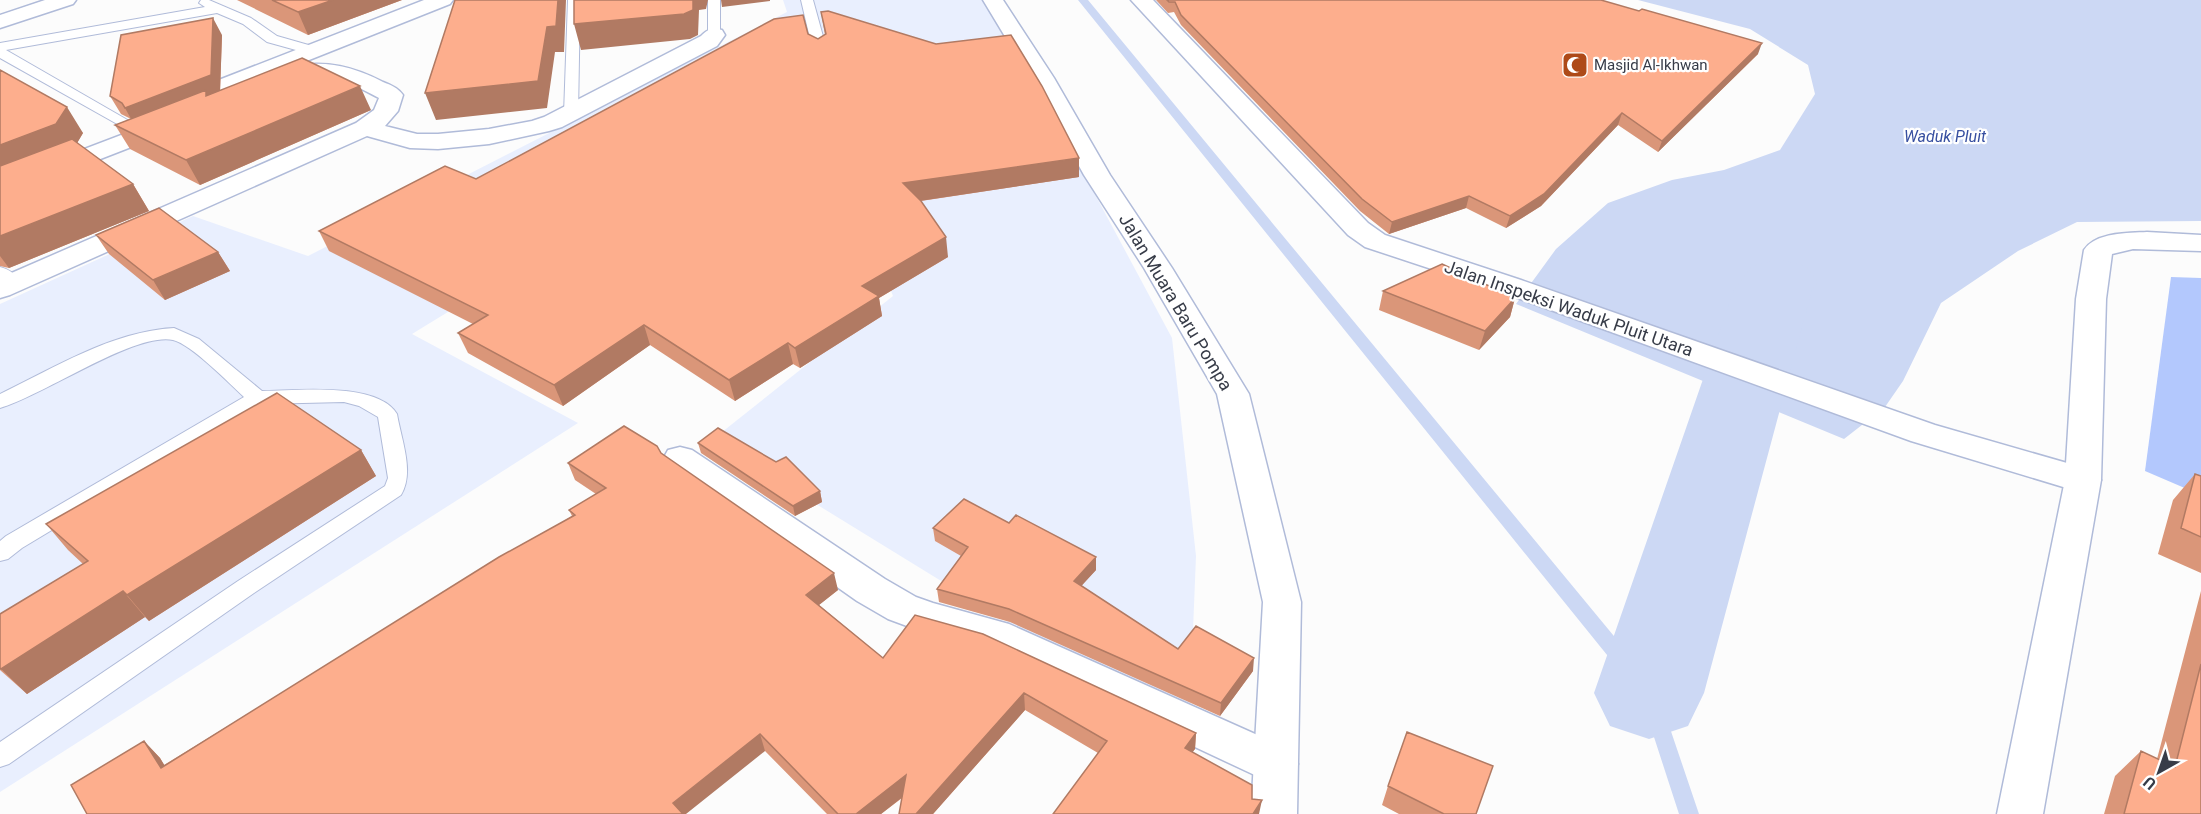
<svg xmlns="http://www.w3.org/2000/svg" width="2201" height="814" font-family="Roboto,sans-serif">
  <style>
    .built { fill: #e9effe }
    .green { fill: #b3c8fd }
    .water { fill: #ccd8f4 }
    .lines { fill: none; stroke-linecap: round; stroke-linejoin: round }
    .stream { fill: #ccd8f4; fill-rule: evenodd }
    .river { fill: #ccd8f4; fill-rule: evenodd }
    .lane-casing { stroke: #b0bbd9; stroke-width: 2 }
    .street-casing { stroke: #b0bbd9; stroke-width: 3 }
    .secondary-casing { stroke: #b0bbd9; stroke-width: 3 }
    .lane { fill: #fff; fill-rule: evenodd }
    .street { fill: #fff; fill-rule: evenodd }
    .secondary { fill: #fff; fill-rule: evenodd }
    .wall { fill: #da9679 }
    .shaded-wall { fill: #b17a63 }
    .building { fill: #fdae8d; stroke: #b17a63; stroke-width: 1.5 }
    .labels { text-anchor: middle; dominant-baseline: central; stroke-width: 4.5; stroke-linejoin: round; paint-order: stroke }
    .far-poi-label { font-size: 15px; fill: #373c48; stroke: #fff; text-anchor: start }
    .far-water-label { font-size: 16px; font-style: italic; fill: #374fa0; stroke: #fff }
    .street-label { font-size: 18px; fill: #373c48; stroke: #fff }
  </style>
  <rect width="100%" height="100%" fill="#fcfcfc"/>
  <path class="built" d="M783 0H985L1031 75 1172 338 1196 556 1187 779 1102 680 712 440 893 296 849 186 804 94 412 334 578 423 0 792V304L193 216 308 256 787 12Z"/>
  <path class="green" d="M2171 277 2201 278V495L2145 471Z"/>
  <path class="water" d="M1638 0H2201V221L2077 222 2018 251 1941 303 1903 381 1885 407 1844 439 1516 304 1556 249 1608 203 1672 180 1724 170 1780 150 1815 94 1808 65 1750 29Z"/>
  <g class="lines">
    <path class="stream" d="M1078 0H1088L1656 687 1699 814H1679L1641 697Z"/>
    <path class="river" d="M1779 259 1806 266 1818 282 1812 290 1704 693 1688 726 1649 739 1610 726 1594 693 1734 290 1752 266Z"/>
    <g class="lane-casing">
      <path id="lane" d="M201 0H209L251 18 277 36 319 48 321 51 314 55 267 42 243 24 217 13 6 50 131 122 133 125 126 129 0 58V43L205 7 199 3Z
        M568 0H580L578 114 571 118 564 114Z
        M708 0H720V35L714 39 708 35Z
        M801 0H813L827 51 825 54 820 55 813 51Z
        M0 267C9 269 18 276 23 283L20 287H8L0 280Z
        M174 328 199 339 262 391C295 391 377 381 397 414 401 439 415 472 401 495L254 593 9 764 0 767V742L238 581 385 486 388 478 378 417 359 406 344 402 261 404 22 548 8 559 0 561V541L6 536 244 397C230 384 191 344 173 340 134 332 41 397 0 408V394C54 368 113 331 174 328Z"/>
    </g>
    <g class="street-casing">
      <path id="street" d="M45 0H76L73 4 0 28V15Z
        M424 0H453L450 4 294 66C327 60 354 67 383 82 391 85 398 88 403 95L398 111 385 126 417 134H438L489 129 532 121 544 117 701 36C708 29 712 28 722 30L725 35 717 46 562 127 549 131 489 144 438 149 410 148 367 136 10 295 0 298V278L356 123 374 110 379 98C356 86 334 73 308 77 295 79 285 86 272 83L268 78 270 76 178 111 170 109 166 104 170 99Z
        M1131 0H1153L1368 223 1385 235 1521 280 1935 425 2095 471 2101 480 2095 489 2083 493 1911 441 1501 292 1365 247 1348 235Z
        M166 118 175 120 178 125 175 130 0 198V181Z
        M680 447 692 450 885 579 916 597 933 603 1009 624 1291 750 1298 764 1291 778 1276 783 1261 778 986 649 915 629 888 619 857 601 668 468 663 459 668 450Z"/>
    </g>
    <g class="secondary-casing">
      <path id="secondary" d="M983 0H1003L1054 78 1110 175 1172 268 1249 394 1301 602 1297 814H1251L1263 602 1217 394 1144 268 1084 175 1030 78Z
        M2147 232 2201 235V251L2133 249 2112 254 2106 299 2101 480 2043 814H1997L2065 480 2076 299 2084 250C2096 232 2128 233 2147 232Z"/>
    </g>
    <use href="#lane" class="lane"/>
    <use href="#street" class="street"/>
    <use href="#secondary" class="secondary"/>
  </g>
  <path class="wall" d="M237 0H402L308 35Z
    M1156 0H1601L1758 54 1658 152 1618 125 1541 206 1506 228 1466 208 1389 234 1360 211 1181 25 1174 12 1168 13Z
    M821 12 1079 158V177L921 201 948 257 879 298 882 316 800 368 793 364 735 401 650 345 563 406 468 353 458 333 473 324 329 251 319 231 476 179 808 34 818 39 825 35Z
    M222 35 220 91 371 110 200 185 130 149 115 125 131 119 121 114 110 96Z
    M0 70 83 133 77 143 133 184 149 211 9 268 0 266Z
    M96 235 218 252 230 271 165 300 109 254Z
    M1383 291 1515 298 1510 317 1479 350 1379 310Z
    M698 443 820 491 822 502 795 516 701 453Z
    M361 450 376 476 149 621 145 617 27 694 0 670V614L83 564 68 550 46 524Z
    M661 453 838 590 819 605 883 658 1196 733 1195 749 1192 752 1252 799 1259 814 1098 753 1025 710 933 814H899L902 798 881 814H827L765 751 87 814 144 741 160 758 164 765 572 516 569 510 596 494 575 480 568 463Z
    M2195 474 2201 476V573L2158 554 2173 500Z
    M933 528 1096 570 1081 586 1178 649 1253 671 1220 716 1010 622 939 602 937 589 961 556 935 541Z
    M2201 591V814H2104L2115 776 2141 751 2157 759Z
    M1388 786 1476 814H1399L1382 805Z"/>
  <path class="shaded-wall" d="M333 0H402L308 35 298 12Z
    M558 0H566L564 52H555L547 108 436 120 425 93 547 27Z
    M693 0H708L706 9 699 10 698 35 690 39 581 50 574 24Z
    M721 0H770V1L722 7Z
    M213 18 222 35 220 93 135 126 125 108Z
    M1762 43 1758 54 1658 152 1662 141Z
    M360 86 371 110 200 185 186 160Z
    M67 107 83 133 73 150 0 179V145Z
    M1622 113 1618 125 1541 206 1506 228 1510 216Z
    M1079 158V177L906 203 903 183Z
    M133 184 149 211 9 268 0 256V236Z
    M1469 196 1466 208 1389 234 1392 222Z
    M946 237 948 257 879 298 882 316 800 368 795 348 862 286Z
    M218 252 230 271 165 300 153 280Z
    M1515 298 1510 317 1479 350 1485 331Z
    M644 325 650 345 563 406 554 385Z
    M788 343 793 364 735 401 729 380Z
    M361 450 376 476 149 621 127 595Z
    M820 491 822 502 795 516 793 506Z
    M1096 557V570L1074 594V581Z
    M834 573 838 590 810 612 806 595Z
    M123 591 145 617 27 694 1 669Z
    M1254 658 1253 671 1220 716 1221 703Z
    M1024 693 1025 710 933 814H916Z
    M1196 733 1195 749 1183 765 1185 748Z
    M760 734 765 751 686 814H678L673 803Z
    M144 741 160 758 176 784 161 768Z
    M906 775 909 792 881 814H856Z
    M1262 800 1259 814H1253Z"/>
  <path class="building" d="M272 0H333L298 12Z
    M455 0H558L556 26 547 27 538 81 425 93Z
    M574 0H693V10L684 14 574 24Z
    M1167 0H1601L1639 11 1642 9 1762 43 1662 141 1622 113 1544 194 1510 216 1469 196 1392 222 1362 199 1181 15 1175 2H1169Z
    M828 11 936 44 1011 35 1042 86 1079 158 903 183 921 201 946 237 862 286 879 296 795 348 788 343 729 380 644 325 554 385 458 333 488 315 319 231 445 166 476 179 774 19 803 15 808 34 818 39 826 34 821 12Z
    M213 18 211 75 125 108 122 103 110 96 121 35Z
    M302 58 360 86 186 160 115 125 206 90V96Z
    M0 70 67 107 56 124 0 145Z
    M72 139 133 184 0 236V166Z
    M159 208 218 252 153 280 96 235Z
    M1442 264 1515 298 1485 331 1383 291Z
    M277 393 361 450 127 595 123 591 1 669 0 668V614L88 561 46 524Z
    M624 426 657 446 661 453 834 573 806 595 883 658 915 615 983 634 1196 733 1185 748 1252 785V799L1262 800 1253 814H1053L1107 741 1024 693 916 814H899L906 775 856 814H838L760 734 673 803 683 814H87L71 785 144 741 161 768 499 557 575 515 569 510 606 488 568 463Z
    M718 428 776 462 786 457 820 491 793 506 698 443Z
    M2195 474 2201 476V537L2181 528Z
    M964 499 1009 523 1016 515 1096 557 1074 581 1178 649 1196 626 1254 658 1221 703 1009 609 937 589 968 547 933 528Z
    M2201 664V814H2124L2141 751 2175 767Z
    M1407 732 1493 766 1476 814H1444L1388 786Z"/>
  <defs>
    <g id="mosque-square" transform="scale(1.35)"><rect x="-9" y="-9" width="18" height="18" rx="4" fill="#ae4a18" stroke="#fff"/><path d="M3.5-4.9A6 6 0 1 0 3.5 4.9A5 5 0 1 1 3.5-4.9Z" fill="#fff"/></g>
  </defs>
  <g fill-rule="evenodd">
    <use href="#mosque-square" x="1575" y="65"/>
  </g>
  <g class="labels">
    <g class="far-poi-label">
      <text x="1594" y="65">Masjid Al-Ikhwan</text>
    </g>
    <g class="far-water-label">
      <text x="1945" y="136">Waduk Pluit</text>
    </g>
    <g class="street-label">
      <text transform="translate(1176 302) rotate(59)">Jalan Muara Baru Pompa</text>
      <text transform="translate(1569 308) rotate(19)">Jalan Inspeksi Waduk Pluit Utara</text>
    </g>
  </g>
  <g transform="translate(2159 772) rotate(220)" stroke="#ffffff" stroke-width="4.5" paint-order="stroke">
  <path d="M0-4.5L10 22L0 15L-10 22Z" fill="#373c48"/>
  <text y="-9" font-size="16" font-weight="bold" text-anchor="middle" fill="#373c48">U</text>
  </g>
</svg>
